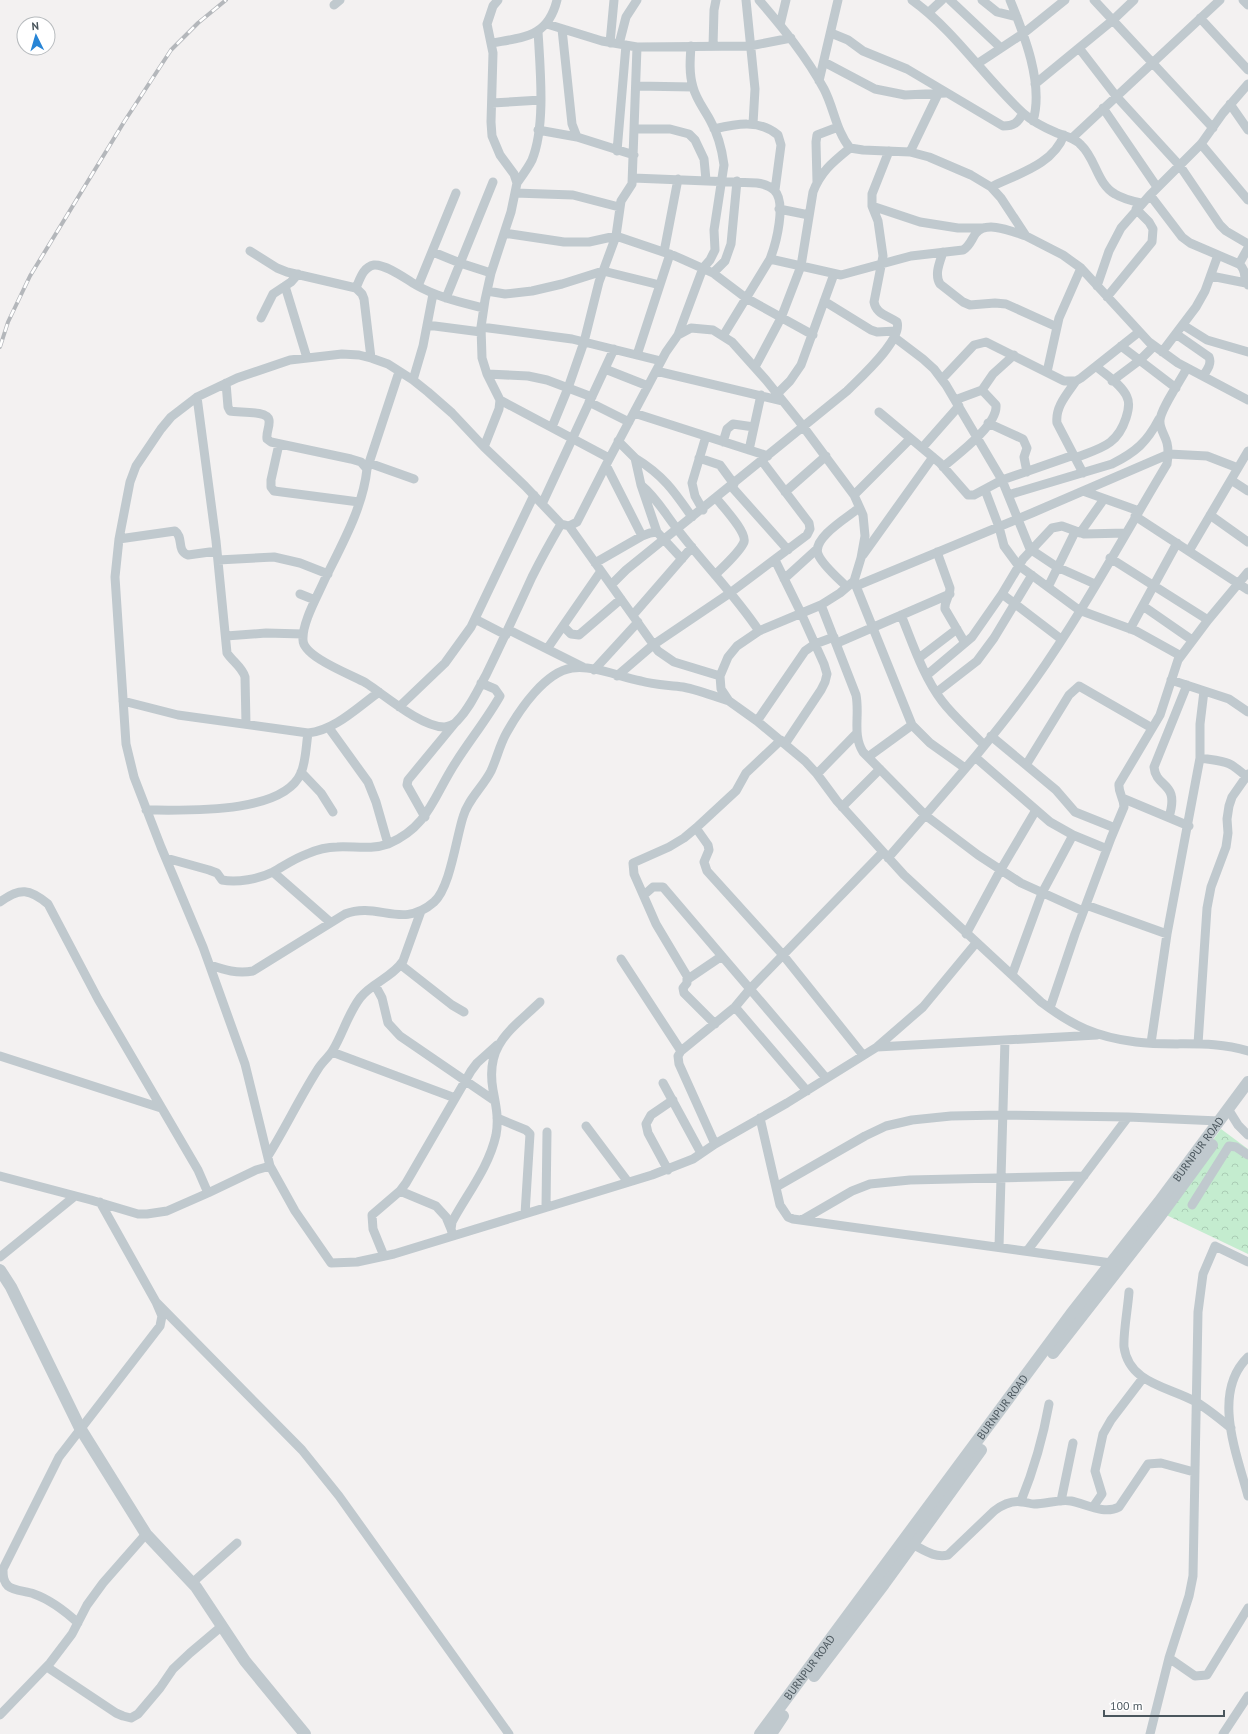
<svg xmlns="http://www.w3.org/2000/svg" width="1248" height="1734" font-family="'PT Sans',sans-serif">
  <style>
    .park { fill: url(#park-crowns) }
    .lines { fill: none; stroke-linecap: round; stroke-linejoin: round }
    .minor { stroke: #c0c9ce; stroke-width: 9 }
    .tertiary { stroke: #c0c9ce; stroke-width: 12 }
    .rail-casing { stroke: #b4b7bb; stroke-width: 4 }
    .rail { stroke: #fff; stroke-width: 2.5; stroke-dasharray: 8; stroke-linecap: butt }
    .labels { text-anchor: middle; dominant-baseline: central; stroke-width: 3; stroke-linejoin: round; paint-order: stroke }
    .street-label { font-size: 11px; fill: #4a565d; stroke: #fff }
  </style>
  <defs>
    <pattern id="park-crowns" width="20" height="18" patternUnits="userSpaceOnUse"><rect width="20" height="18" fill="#c4eccf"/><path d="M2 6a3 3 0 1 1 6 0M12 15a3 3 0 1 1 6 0" fill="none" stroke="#aaccb4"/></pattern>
  </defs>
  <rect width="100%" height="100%" fill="#f3f1f1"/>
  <path class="park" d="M1221 1129 1248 1149V1254L1160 1212Z"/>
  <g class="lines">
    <path class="minor" d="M746 0 755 89 753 124
      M759 0C783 28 806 56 824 89 834 108 836 131 850 148L863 150 910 152 929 157 971 175 991 187 1001 198 1026 236 1063 255 1081 268 1149 342 1178 363 1248 400
      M912 0C955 31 984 77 1023 113 1033 122 1045 128 1057 133 1065 136 1075 138 1081 145 1096 159 1097 184 1115 194 1123 199 1132 201 1141 203
      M950 0 1001 48
      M982 0 997 12 1017 17
      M1010 0C1024 34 1044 84 1033 121
      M1094 0 1213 128
      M1243 0 1248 5
      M334 5 340 0
      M928 13 942 0
      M1200 18 1248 70
      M547 24 602 41 637 47 750 46 791 38
      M780 25 786 0
      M562 29 572 124 577 137 634 155
      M831 33 848 40 863 51 907 69 1003 126C1014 126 1018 123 1023 113
      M492 43C525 37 548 37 557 0
      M610 43 614 0
      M619 44 626 17 637 0
      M713 46 714 10 716 0
      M1079 48 1116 96 1180 166 1220 225 1226 231 1248 244
      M824 62 875 89 905 95 946 93
      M977 64 1024 33 1065 0
      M819 81 838 0
      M1035 84 1113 20 1134 0
      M636 86 693 87
      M492 103 541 100
      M1230 104 1248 130
      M1103 108 1157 187
      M634 129H670L689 134 695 140 704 159 706 180
      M714 129C736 124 759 119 778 135L781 145 775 190
      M538 130 577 137
      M1072 138 1220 0
      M1201 144 1248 200
      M617 151 626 45
      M910 152 938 94
      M633 178 757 183C763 184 769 185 774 190 787 202 776 244 770 259L723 336
      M817 182 816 142 817 135 838 127
      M517 183C522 176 528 168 532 160 546 126 540 68 538 31
      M991 187C1017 174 1053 165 1064 135
      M515 193 573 195 619 207
      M1150 195 1182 237 1190 243 1239 264C1248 271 1242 279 1248 285
      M872 206 920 222 958 228H983
      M779 209 809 215
      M504 233 564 242H589L616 236 675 256 713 273 746 298 813 335
      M250 251 277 268 287 272 356 288 362 294 364 299 371 358
      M433 252 460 263 491 273
      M664 252 678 179
      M943 252C940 262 934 274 940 284L963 302 970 305 995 303 1006 304 1057 327
      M770 259 841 275 911 256 963 250C970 246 971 240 976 233 987 220 1013 232 1026 236
      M1239 264 1248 248
      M713 273 725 261 731 244 737 181
      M1211 276 1246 283
      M285 286 307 358
      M418 286 456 193
      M1097 286 1109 251 1121 228 1150 195 1201 144 1223 113 1248 84
      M356 288C360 279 363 267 374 265 386 264 406 279 416 285 437 297 460 302 483 308
      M487 291 505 294 532 291 562 284 603 271 660 285
      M1107 297 1152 242 1153 229 1149 222 1136 209
      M446 298 493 182
      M824 301 871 330 877 332 896 331
      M261 318 273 294 291 282 298 274
      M427 325 481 332
      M1183 325 1207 340 1248 352
      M481 327 572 339 661 361
      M1176 334 1209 357C1212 364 1207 370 1203 376
      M678 335 703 268 710 260 715 250 714 230 724 165C722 149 718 134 710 120 704 109 696 99 693 87 689 74 690 60 691 46
      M894 337 923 359 934 369 946 385 1002 480 1030 549 1057 567 1095 584
      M1121 346 1176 388
      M1162 352 1196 307 1205 291 1218 255
      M637 355 670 254
      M755 367 781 318 801 266 813 192C821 171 833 162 850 148
      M605 369 648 386
      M656 371 783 401
      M1047 372 1059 318 1081 268
      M487 374 528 376 547 380 592 397
      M942 379 974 345 986 342 1064 381H1076L1081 378 1139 332
      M413 380 423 346 433 294
      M1076 381C1067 394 1055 407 1057 423L1083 473
      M1112 381 1140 360 1154 346
      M226 383 228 407 230 411C239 413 267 410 269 420 270 427 266 432 267 439L271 442 351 459 361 462 367 469C363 508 341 546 324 581 317 597 302 623 303 640 303 657 352 675 366 683 386 696 420 726 444 727 448 727 455 724 457 721 470 708 477 691 486 675 502 642 517 610 532 577 541 559 551 541 561 524
      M777 394 790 381 801 365 834 274
      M197 397 216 541 227 653C233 662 242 667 245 677L246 724
      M500 400 609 458
      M955 400 982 390 993 374 1014 355
      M589 402 629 422
      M879 412 940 463 968 495H974L1002 480 1074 455
      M634 413 768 456
      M988 423 1023 439 1027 448 1024 457 1027 472
      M552 427 568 388 584 342 599 282 616 236 621 201 632 184 637 47
      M618 441 635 458 641 485 657 532
      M723 442 727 429 733 424 754 427
      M279 444 271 480V487L274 491 359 502
      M484 447 499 409 500 400 487 374 482 358 481 327 485 300 491 273 511 212 517 183 514 174 500 155 492 136 491 122 493 53 487 24 493 6 498 0
      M922 448 959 406
      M749 450 761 395
      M635 458C663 475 674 491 692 517
      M699 458 720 465 734 484
      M1075 458C1100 448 1117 446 1126 418 1128 412 1130 403 1127 397 1122 385 1106 375 1097 367
      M369 463 414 479
      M606 465 642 536
      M943 467C957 455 998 425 996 405L982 390
      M367 469 399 372
      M1231 480 1248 491
      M641 485C657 498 665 514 678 530 704 564 735 595 759 631
      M731 486 788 550
      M985 490 999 527 1004 546 1018 565 1079 610 1136 631 1181 656
      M1083 491 1139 511
      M785 492 826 456
      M854 495 910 439
      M1008 495 1112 464C1136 452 1147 442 1159 419
      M542 504 614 349
      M703 510 695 496 692 483 706 436
      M1210 515 1248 542
      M1135 516 1248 590
      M569 526 658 651 674 662 720 676
      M1080 533 1104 499
      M119 539 175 531C184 537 176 551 188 555L217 551
      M1189 551 1248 451
      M937 552 950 588C950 596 944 602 945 609L965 643
      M863 555 933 457
      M1110 558 1208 620
      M218 560 274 557 300 563 328 574
      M775 560 801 613 824 664 827 674 825 682 821 690 785 744
      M595 563 642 536 650 533 657 532 682 559
      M715 575C723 567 740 552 744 542 747 532 723 507 716 498
      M784 579 817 549
      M854 581 912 725 930 743 965 768
      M611 585 626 570 847 391C860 378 903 340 897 322 887 315 876 314 874 302L883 256 878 221 872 206V194L889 151
      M856 586 1032 513 1169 454 1207 456 1238 468
      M847 587C839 579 822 565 818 554 812 538 848 517 859 508
      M1048 587 1075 532
      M300 594 315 600
      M1002 594 1061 639
      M821 605 856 695C860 715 852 734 863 752L925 815 978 855 1021 883 1083 911
      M1143 606 1192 640
      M633 615 692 547
      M901 615C913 644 923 676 942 701 954 717 970 730 984 745
      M475 619 506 635
      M563 626 571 634 579 635 621 599
      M1130 629 1177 543
      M509 630 583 667
      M226 636 266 633 303 634
      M837 643 950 594
      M547 649 601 571
      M919 658 957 629
      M594 670 638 622
      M927 675 972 637 1002 594 1023 559 1052 528 1062 526 1084 534 1126 533
      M617 676 653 645 730 593 807 535 810 529 809 523 762 461
      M1171 680 1229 699 1248 712
      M937 692 977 661 994 638 1032 575
      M123 701 178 715 308 733C334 731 358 707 379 692
      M399 707 445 663 471 627 534 495
      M757 721 805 651 815 644 834 637
      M329 728 368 782 376 802 388 844
      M991 736 1056 790 1075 812 1115 828
      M868 757 912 725
      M975 757 1050 822 1073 835 1107 849
      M1200 758C1227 762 1228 760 1248 778
      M1026 765 1069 695 1079 686 1152 728
      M301 772 321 793 333 812
      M817 774 857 733
      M1122 798 1189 826
      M842 807 880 769
      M146 810C184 810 283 815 301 773 306 761 306 746 308 733
      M425 817 407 785 408 780 455 723
      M1169 817C1180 781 1156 789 1154 767L1187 685
      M696 828 708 845 709 850 704 862 707 871 783 955 863 1055
      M166 858 209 870 217 873 222 880C237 883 259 879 273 872 284 866 295 858 307 854 316 850 327 847 337 847 354 846 371 850 388 844 429 827 434 795 456 762 470 740 487 719 500 696L495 689 481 683
      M888 858C938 800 990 743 1034 681 1083 612 1123 537 1167 464 1168 457 1169 451 1167 443 1165 435 1159 428 1160 420 1161 408 1181 380 1187 368
      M273 872 330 922
      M644 895 653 887H663L826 1078
      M0 902C20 887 30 889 48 904L98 999 198 1170 208 1193 167 1211 147 1214H138L91 1200 0 1176
      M1086 905 1167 934
      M966 934 1000 871 1036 810
      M976 943 923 1007 877 1047 787 1103 715 1144 693 1159 652 1175 394 1254 357 1262 331 1263 295 1211 270 1166 245 1064 203 947 161 847 134 777 126 744 115 577 119 539 130 482 136 466 161 429 171 417 197 397 237 378 290 360 342 354 359 355 371 358 388 364 413 380 428 392 452 413 484 447 525 486 561 524 569 526 577 522 606 465 666 352 678 335 691 328 713 330 732 342 766 380 799 421 854 495 863 515 865 536 861 558 854 581 840 593 821 605 759 631 737 646 728 657 720 676 721 689 729 701 757 721 805 761 817 774 837 801 904 875 1041 1002C1073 1026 1096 1037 1136 1042 1173 1047 1211 1039 1248 1051
      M621 959 681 1051
      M210 965C225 970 237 974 253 971L345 914C378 901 402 930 434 902 450 888 456 839 463 817 468 799 483 787 491 771 497 758 500 744 507 732 520 709 545 672 572 668 595 665 619 677 641 681 654 685 669 685 683 687 698 690 714 696 729 701
      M401 965 452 1005 464 1012
      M1012 975 1042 893 1073 835
      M688 979 722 956
      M375 985 382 998 388 1023 400 1036 495 1101
      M735 1007 807 1091
      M1050 1008 1075 934 1111 838 1124 807C1124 798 1118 793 1119 784L1160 715 1178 660 1208 620 1248 572
      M715 1024 684 993 683 988 687 983V976L656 924 634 874 633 863 669 847 684 838 696 828 736 791 746 773 781 740
      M1151 1043 1167 934 1200 758V724L1204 691
      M1198 1044 1207 908 1211 887 1226 847 1228 833 1227 819 1229 806 1232 797 1248 774
      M877 1047 1097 1035
      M332 1052 455 1098
      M0 1056 161 1108
      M663 1083 701 1153
      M1228 1109 1238 1125 1248 1135
      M497 1118 526 1130 530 1134 525 1214
      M760 1118 780 1205 788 1217 793 1219 1111 1263
      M586 1126 628 1182
      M715 1144 679 1064 678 1056 681 1051 735 1007 750 989 883 852
      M268 1156C286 1127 300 1097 318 1069 322 1062 329 1057 333 1050 343 1033 348 1014 360 998 371 983 392 978 403 961L421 911
      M668 1170 648 1133 646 1124 651 1115 673 1100
      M776 1187 865 1136 886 1126 912 1120 951 1116 1002 1115 1128 1117 1219 1121
      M400 1191 436 1206 446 1217 451 1229
      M208 1193 256 1170 270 1166
      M1192 1205 1229 1146 1236 1147 1248 1155
      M546 1207 547 1132
      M802 1220 852 1191 870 1184 910 1180 1084 1176
      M453 1236 451 1229 452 1222C467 1194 489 1167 496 1135 499 1119 496 1106 493 1090 485 1044 511 1030 540 1002
      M999 1247 1005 1040
      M1027 1251 1128 1117
      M384 1256 373 1229 372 1215 400 1191 406 1183 471 1071 477 1063 497 1045
      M0 1257 75 1196
      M1129 1292C1128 1307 1123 1334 1124 1347 1129 1384 1170 1387 1196 1402 1208 1409 1220 1419 1231 1428
      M156 1302 302 1450 339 1496 509 1734
      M1248 1357C1211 1393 1237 1454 1248 1496
      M1021 1501C1034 1469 1043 1438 1049 1404
      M1061 1501 1073 1443
      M1093 1507 1102 1494 1095 1471 1103 1434 1111 1420 1143 1378
      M912 1544C924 1550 934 1558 948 1555L994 1511C1002 1505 1011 1500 1022 1502 1026 1502 1030 1504 1034 1504 1047 1504 1058 1499 1071 1501 1086 1504 1104 1515 1119 1507L1148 1464 1161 1463 1194 1472
      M192 1583 237 1543
      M78 1623C65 1611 51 1600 34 1594 26 1591 14 1591 8 1586 3 1581 3 1575 3 1569L59 1457 160 1326 162 1316 156 1302 100 1202
      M1169 1658 1195 1676 1207 1675 1248 1608
      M47 1667 116 1713 123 1716 131 1718 138 1714 160 1688 173 1669 190 1653 222 1626
      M0 1715 50 1663 72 1634 87 1605 103 1583 146 1534
      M1150 1734 1169 1658 1189 1596 1193 1576 1198 1312 1203 1274 1215 1246 1248 1262
      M1223 1734 1248 1696"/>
    <g class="tertiary">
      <path d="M0 1270 11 1287 80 1428 146 1534 196 1587 245 1661 305 1734"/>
      <path d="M1053 1353 1160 1216 1212 1145"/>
      <path d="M814 1676 884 1584 981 1450"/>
      <path id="s1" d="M760 1734 1071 1314 1159 1202 1248 1082"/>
      <path d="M771 1734 783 1716"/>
    </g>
    <g class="rail-casing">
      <path id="rail" d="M0 347 8 322 30 276 124 122 171 50 198 23 226 0"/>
    </g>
    <use href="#rail" class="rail"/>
  </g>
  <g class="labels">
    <g class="street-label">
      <text stroke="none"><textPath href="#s1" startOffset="731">BURNPUR ROAD</textPath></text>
      <text stroke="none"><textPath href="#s1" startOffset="407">BURNPUR ROAD</textPath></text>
      <text stroke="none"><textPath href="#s1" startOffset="83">BURNPUR ROAD</textPath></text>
    </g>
  </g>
  <g transform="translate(36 36) rotate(355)"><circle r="19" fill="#ffffff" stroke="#b7bbbe"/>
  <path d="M0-3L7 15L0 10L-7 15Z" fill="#2885d6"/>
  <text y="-6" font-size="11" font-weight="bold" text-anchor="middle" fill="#4a565d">N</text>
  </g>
  <path d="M1104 1710v6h120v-6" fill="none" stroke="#4a565d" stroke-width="2"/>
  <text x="1110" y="1710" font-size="12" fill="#4a565d" stroke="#ffffff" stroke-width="3" paint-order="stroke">100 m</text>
</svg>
